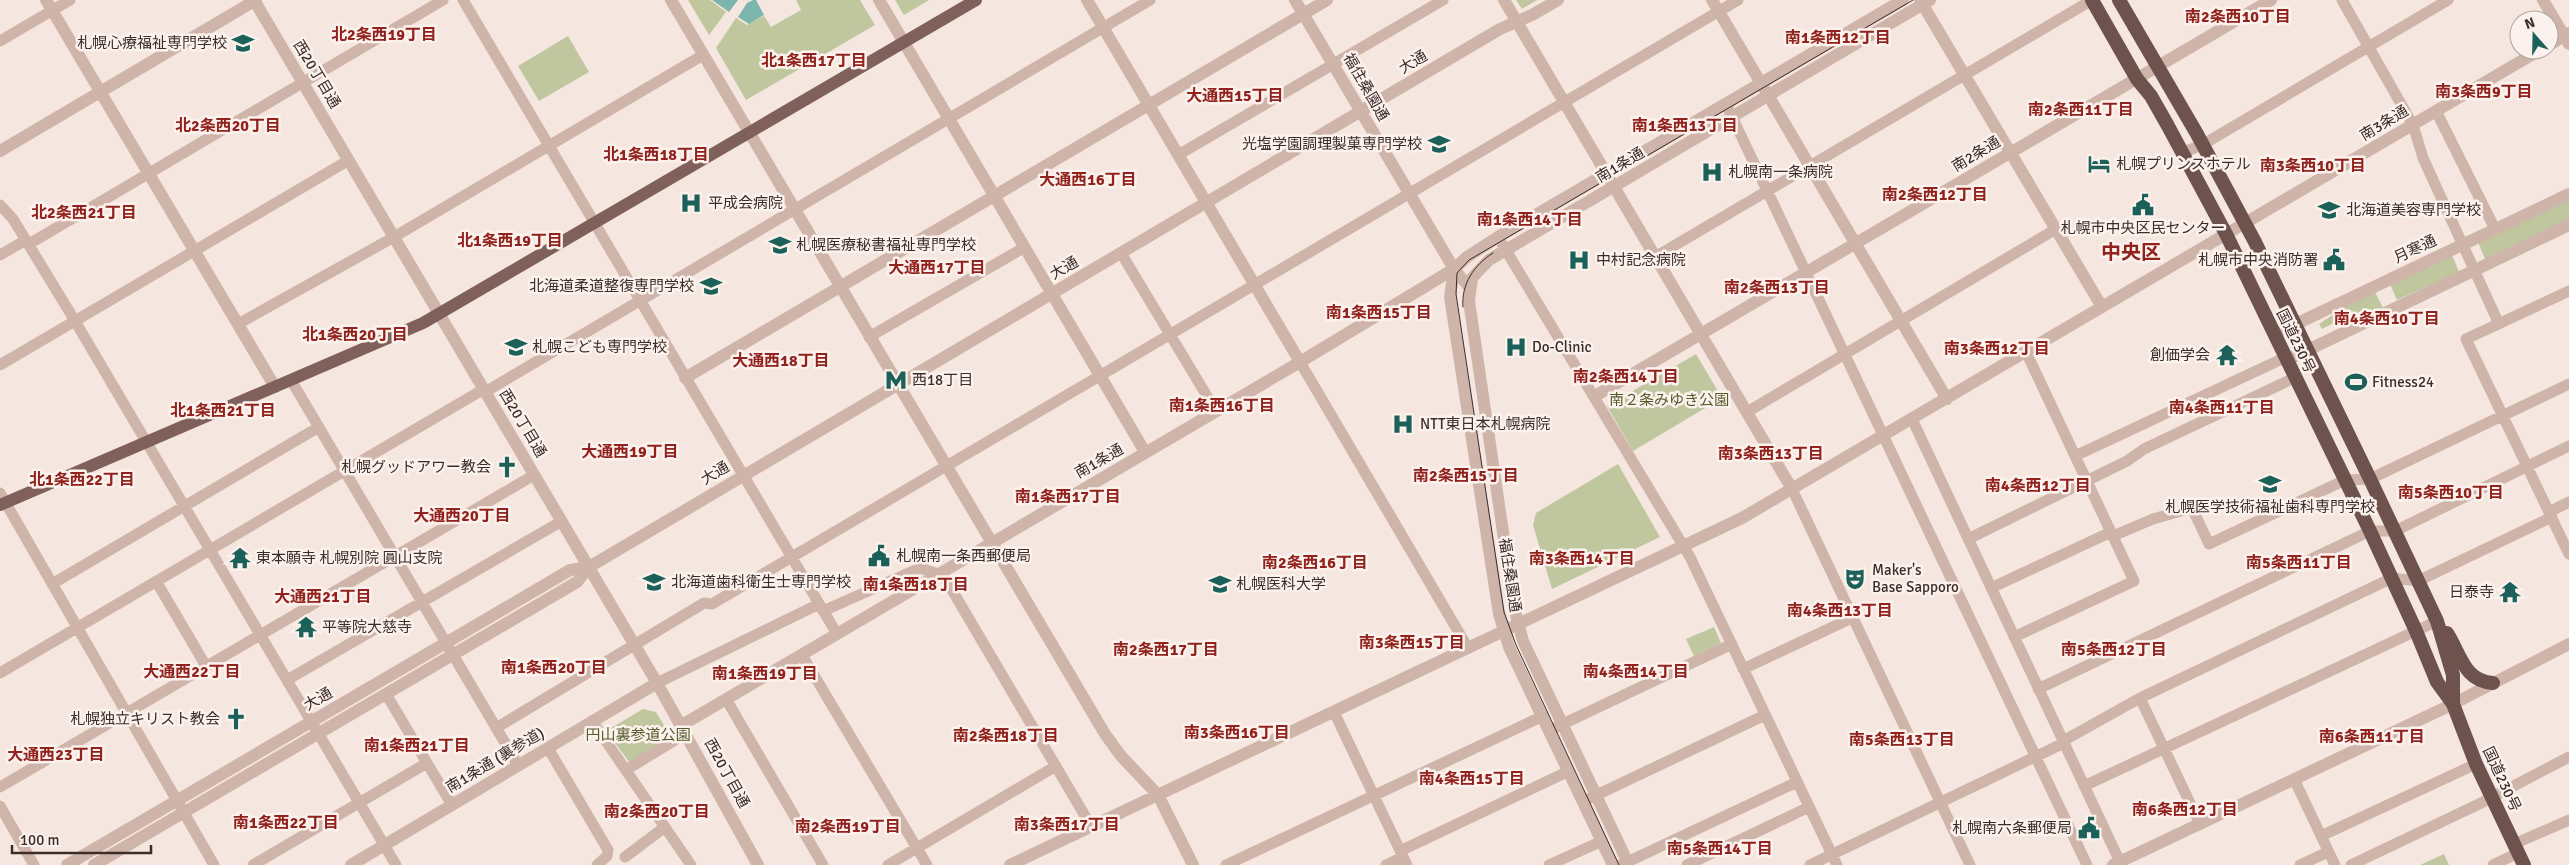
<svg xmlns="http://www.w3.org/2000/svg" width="2569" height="865" font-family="Signika,'Noto Sans JP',sans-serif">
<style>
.green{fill:#c0c69e}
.water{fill:#7cb5ac}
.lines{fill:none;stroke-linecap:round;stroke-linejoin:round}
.minor{stroke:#cfb4aa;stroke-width:11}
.tertiary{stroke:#cfb4aa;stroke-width:12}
.primary{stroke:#7f605a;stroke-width:12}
.trunk{stroke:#6e524e;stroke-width:14}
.tram{stroke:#3c2c2a;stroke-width:1}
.labels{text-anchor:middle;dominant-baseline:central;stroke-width:5;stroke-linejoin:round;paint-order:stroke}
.poi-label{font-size:15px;fill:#3c2c2a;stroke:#fcf2ed;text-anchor:start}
.street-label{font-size:15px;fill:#3c2c2a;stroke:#fcf2ed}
.park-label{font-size:15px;fill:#545c2c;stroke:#fcf2ed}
.neighbourhood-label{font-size:16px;font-weight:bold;fill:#91221d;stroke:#fcf2ed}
.district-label{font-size:20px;font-weight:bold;fill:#91221d;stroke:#fcf2ed}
</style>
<rect width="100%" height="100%" fill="#f5e7e0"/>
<path class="green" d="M688,0H710L726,12L709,35Z
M796,0H860L875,25L746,100L716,48L736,18L747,25L764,16L771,27L801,10Z
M895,0H929L904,15Z
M1516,0H1537L1522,9Z
M568,36L589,72L539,101L518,66Z
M2569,199V219L2485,259L2478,242Z
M2452,255L2459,272L2397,300L2390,284Z
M2375,292L2383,308L2360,319L2334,323L2322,329L2319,324L2354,301Z
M1696,354L1722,398L1633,451L1607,406Z
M1618,464L1660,537L1552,589L1533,525L1536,513Z
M1714,627L1721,643L1694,656L1686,639Z
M643,709L656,712L671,737L630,763L606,731Z
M2444,854L2449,865H2420Z"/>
<path class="water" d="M712,0H738L729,12Z
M753,0H756L764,15L749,24L738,17L747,3Z"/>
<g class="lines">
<path class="minor" d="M463,0L837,634
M2342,0L2413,125L2423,158L2499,324
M0,41L70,0
M1726,104L2087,865
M2436,111L2495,229
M2181,153L2202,145L2448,0
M1178,155L1443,0
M0,205L13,219L72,316L396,865
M1498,237L1690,557L1837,865
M29,244L443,0
M1121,253L1216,411
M0,255L26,240
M1655,257L2092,0
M2569,291L2466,339L2569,554
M238,324L394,237L703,55
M869,337L1025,247
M1300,362L1468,648
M0,365L349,160
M291,380L518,765
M485,392L1150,0
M1747,412L2056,229
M1912,419L2120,862
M2075,456L2286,357
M1792,489L1970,865
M0,493L214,865
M2549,512L2569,502
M2113,536L2153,519L2192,508L2209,544L2345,480L2370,479L2569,384
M1968,539L2127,461L2144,449L2296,377
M942,573L1091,826
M156,581L206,666
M52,584L319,427
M1991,588L2111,532
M823,611L920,568L938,574
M2014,637L2134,581L2026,352
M802,655L927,865
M1743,669L1854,617
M0,673L484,389
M287,680L562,521
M657,683L819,604
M2038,689L2370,531H2395L2569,446
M386,694L452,805
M2140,698L2200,824
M726,699L823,865
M1334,712L1407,865
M592,721L691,865
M496,728L704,603L712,604L1738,0
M1550,730L1732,644
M2063,741L2140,698L2392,578L2418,581L2552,517
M548,748L608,850L607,856L597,865
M626,770L675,740L682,725
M2294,779L2335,865
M2084,786L2437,621
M0,787L534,475
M1584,801L1765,715
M0,806L34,865
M2321,836L2476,764
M2514,844L2569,820
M1400,851L1569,771
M625,857L665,827
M253,865L427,763
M888,865L1056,766
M1226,865L1543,716
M1386,865L1403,857
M1549,865L1602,841
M1621,865L1797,782
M1687,865L1809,807
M1810,865L2064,743
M2300,865L2328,852
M2351,865L2479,804L2569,757
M2493,865L2518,853"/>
<path class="tertiary" d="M46,0L275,387
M254,0L657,683L758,865
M671,0L1105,734L1121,756L1158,795L1193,865
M879,0L1145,452
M1087,0L1300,362
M1295,0L1454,269L1469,287
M1504,0L1792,489
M1712,0L1947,399
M1920,0L2102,307
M2543,0L2569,44
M2549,45L2569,33
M0,151L256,0
M1454,269L1450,297L1499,614L1509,647L1613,865
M2275,334L2569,194
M2287,360L2569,225
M685,378L1327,0
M1595,396L2271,0
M682,725L1300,362L1454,269L1467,257L1498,237L1903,0
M67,865L570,570L589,567
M94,865L577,582L589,567L1500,29L1532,15L1558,0
M351,865L657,683
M1010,865L1742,518L2540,50
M1629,865L1523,641L1514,607L1469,301L1472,278L1489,260L1930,0
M2113,865L2453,704L2569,644"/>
<path class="primary" d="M0,505L423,323L976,0"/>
<path class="trunk" d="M2092,0L2137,79L2151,96L2168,126L2226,234L2370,531L2416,631L2437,682L2453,704L2476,764L2524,865
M2119,0L2197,134L2255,242L2370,479L2437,621L2453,675V704
M2447,633C2461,655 2464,681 2493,683"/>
<path class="tram" d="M1463,307C1461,284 1474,265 1493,253
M1619,865L1516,645L1504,612L1456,294L1457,273L1469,260L1913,0"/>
</g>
<defs>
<g id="university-bare" transform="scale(1.725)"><path d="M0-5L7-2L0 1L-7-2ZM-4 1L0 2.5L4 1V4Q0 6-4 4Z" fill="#1c6159" stroke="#fcf2ed" stroke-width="2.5" paint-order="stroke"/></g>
<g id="hotel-bare" transform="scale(1.725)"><path d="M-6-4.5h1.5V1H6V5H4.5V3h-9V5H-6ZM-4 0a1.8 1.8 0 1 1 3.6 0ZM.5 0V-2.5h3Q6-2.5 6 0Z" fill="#1c6159" stroke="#fcf2ed" stroke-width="2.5" paint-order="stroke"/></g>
<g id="hospital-bare" transform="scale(1.725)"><path d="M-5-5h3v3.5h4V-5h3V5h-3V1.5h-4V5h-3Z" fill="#1c6159" stroke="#fcf2ed" stroke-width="2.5" paint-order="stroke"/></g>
<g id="civic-bare" transform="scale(1.725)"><path d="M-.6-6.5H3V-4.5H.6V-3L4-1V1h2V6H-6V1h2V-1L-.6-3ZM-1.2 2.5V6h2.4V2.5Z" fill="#1c6159" stroke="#fcf2ed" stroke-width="2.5" paint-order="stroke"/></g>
<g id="temple-bare" transform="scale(1.725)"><path d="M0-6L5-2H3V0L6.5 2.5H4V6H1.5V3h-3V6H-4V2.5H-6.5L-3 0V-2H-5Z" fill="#1c6159" stroke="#fcf2ed" stroke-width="2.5" paint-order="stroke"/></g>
<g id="metro-bare" transform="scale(1.725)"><path d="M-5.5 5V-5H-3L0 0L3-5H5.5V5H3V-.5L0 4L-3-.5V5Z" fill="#1c6159" stroke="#fcf2ed" stroke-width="2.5" paint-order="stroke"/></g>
<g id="stadium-bare" transform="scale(1.725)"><path d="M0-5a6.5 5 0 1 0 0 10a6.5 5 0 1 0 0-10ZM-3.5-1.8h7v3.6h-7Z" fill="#1c6159" stroke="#fcf2ed" stroke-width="2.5" paint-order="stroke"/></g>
<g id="church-bare" transform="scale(1.725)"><path d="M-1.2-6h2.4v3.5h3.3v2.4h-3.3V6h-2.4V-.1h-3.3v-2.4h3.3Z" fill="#1c6159" stroke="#fcf2ed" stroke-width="2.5" paint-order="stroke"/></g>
<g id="theatre-bare" transform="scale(1.725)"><path d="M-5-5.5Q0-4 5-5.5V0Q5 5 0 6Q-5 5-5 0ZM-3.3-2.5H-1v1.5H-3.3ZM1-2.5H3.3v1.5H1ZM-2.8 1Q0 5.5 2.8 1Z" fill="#1c6159" stroke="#fcf2ed" stroke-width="2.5" paint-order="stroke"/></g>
</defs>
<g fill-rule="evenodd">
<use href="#university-bare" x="243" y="43"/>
<use href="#university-bare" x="1439" y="144"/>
<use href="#hotel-bare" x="2099" y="164"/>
<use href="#hospital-bare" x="1712" y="172"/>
<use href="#hospital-bare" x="691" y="203"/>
<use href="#civic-bare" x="2143" y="205"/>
<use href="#university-bare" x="2329" y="210"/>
<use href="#university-bare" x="780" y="245"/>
<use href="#hospital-bare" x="1579" y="260"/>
<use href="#civic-bare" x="2334" y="260"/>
<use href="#university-bare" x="711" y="286"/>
<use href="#university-bare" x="516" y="347"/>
<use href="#hospital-bare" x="1516" y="347"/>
<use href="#temple-bare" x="2227" y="355"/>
<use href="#metro-bare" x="896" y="380"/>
<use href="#stadium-bare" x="2356" y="382"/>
<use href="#hospital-bare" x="1403" y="424"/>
<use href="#church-bare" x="507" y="467"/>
<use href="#university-bare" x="2270" y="484"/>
<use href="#civic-bare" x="879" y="556"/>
<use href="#temple-bare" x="240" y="558"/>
<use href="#theatre-bare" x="1855" y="579"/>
<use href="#university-bare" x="654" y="582"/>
<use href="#university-bare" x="1220" y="584"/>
<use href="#temple-bare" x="2510" y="592"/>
<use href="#temple-bare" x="306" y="627"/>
<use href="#church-bare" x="236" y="719"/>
<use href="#civic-bare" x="2089" y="828"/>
</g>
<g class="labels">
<g class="poi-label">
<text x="227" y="43" text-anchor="end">札幌心療福祉専門学校</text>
<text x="1422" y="144" text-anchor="end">光塩学園調理製菓専門学校</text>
<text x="2116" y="164">札幌プリンスホテル</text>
<text x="1728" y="172">札幌南一条病院</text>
<text x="708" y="203">平成会病院</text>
<text x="2346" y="210">北海道美容専門学校</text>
<text x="2143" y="228" text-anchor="middle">札幌市中央区民センター</text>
<text x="796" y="245">札幌医療秘書福祉専門学校</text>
<text x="1596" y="260">中村記念病院</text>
<text x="2318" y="260" text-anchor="end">札幌市中央消防署</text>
<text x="694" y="286" text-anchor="end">北海道柔道整復専門学校</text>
<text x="532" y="347">札幌こども専門学校</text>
<text x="1532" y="347">Do-Clinic</text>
<text x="2210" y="355" text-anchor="end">創価学会</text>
<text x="912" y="380">西18丁目</text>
<text x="2372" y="382">Fitness24</text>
<text x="1420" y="424">NTT東日本札幌病院</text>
<text x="491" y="467" text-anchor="end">札幌グッドアワー教会</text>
<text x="2270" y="507" text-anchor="middle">札幌医学技術福祉歯科専門学校</text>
<text x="896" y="556">札幌南一条西郵便局</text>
<text x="256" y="558">東本願寺 札幌別院 圓山支院</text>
<text x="1872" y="570">Maker's<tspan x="1872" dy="17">Base Sapporo</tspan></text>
<text x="671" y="582">北海道歯科衛生士専門学校</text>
<text x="1236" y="584">札幌医科大学</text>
<text x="2494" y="592" text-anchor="end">日泰寺</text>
<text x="322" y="627">平等院大慈寺</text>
<text x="220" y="719" text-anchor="end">札幌独立キリスト教会</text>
<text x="2072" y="828" text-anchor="end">札幌南六条郵便局</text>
</g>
<g class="street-label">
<text transform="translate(1413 62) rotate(-31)">大通</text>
<text transform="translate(317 74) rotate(59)">西20丁目通</text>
<text transform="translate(1366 87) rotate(60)">福住桑園通</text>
<text transform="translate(2384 123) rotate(-31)">南3条通</text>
<text transform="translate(1976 154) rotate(-31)">南2条通</text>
<text transform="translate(1620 165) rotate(-31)">南1条通</text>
<text transform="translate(2415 249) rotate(-25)">月寒通</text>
<text transform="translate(1064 268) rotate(-30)">大通</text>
<text transform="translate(2296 341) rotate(64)">国道230号</text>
<text transform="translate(523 423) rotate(59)">西20丁目通</text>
<text transform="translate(1099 461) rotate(-30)">南1条通</text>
<text transform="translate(715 473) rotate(-31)">大通</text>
<text transform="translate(1510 575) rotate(81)">福住桑園通</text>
<text transform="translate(318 699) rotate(-30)">大通</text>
<text transform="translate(495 760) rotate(-31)">南1条通 (裏参道)</text>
<text transform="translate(727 773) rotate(61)">西20丁目通</text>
<text transform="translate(2502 779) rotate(65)">国道230号</text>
</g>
<g class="park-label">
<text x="1669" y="400">南２条みゆき公園</text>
<text x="638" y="735">円山裏参道公園</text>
</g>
<g class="neighbourhood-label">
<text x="2238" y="17">南2条西10丁目</text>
<text x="384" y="35">北2条西19丁目</text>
<text x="1838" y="38">南1条西12丁目</text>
<text x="814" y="61">北1条西17丁目</text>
<text x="2484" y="92">南3条西9丁目</text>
<text x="1235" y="96">大通西15丁目</text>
<text x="2081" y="110">南2条西11丁目</text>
<text x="228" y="126">北2条西20丁目</text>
<text x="1685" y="126">南1条西13丁目</text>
<text x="656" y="155">北1条西18丁目</text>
<text x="2313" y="166">南3条西10丁目</text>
<text x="1088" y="180">大通西16丁目</text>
<text x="1935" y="195">南2条西12丁目</text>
<text x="84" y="213">北2条西21丁目</text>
<text x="1530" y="220">南1条西14丁目</text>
<text x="510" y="241">北1条西19丁目</text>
<text x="937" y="268">大通西17丁目</text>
<text x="1777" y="288">南2条西13丁目</text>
<text x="1379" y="313">南1条西15丁目</text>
<text x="2387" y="319">南4条西10丁目</text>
<text x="355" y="335">北1条西20丁目</text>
<text x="1997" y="349">南3条西12丁目</text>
<text x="781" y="361">大通西18丁目</text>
<text x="1626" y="377">南2条西14丁目</text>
<text x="1222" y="406">南1条西16丁目</text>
<text x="2222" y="408">南4条西11丁目</text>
<text x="223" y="411">北1条西21丁目</text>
<text x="630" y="452">大通西19丁目</text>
<text x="1771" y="454">南3条西13丁目</text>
<text x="1466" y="476">南2条西15丁目</text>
<text x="82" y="480">北1条西22丁目</text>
<text x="2038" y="486">南4条西12丁目</text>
<text x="2451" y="493">南5条西10丁目</text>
<text x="1068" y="497">南1条西17丁目</text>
<text x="462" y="516">大通西20丁目</text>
<text x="1582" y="559">南3条西14丁目</text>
<text x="1315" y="563">南2条西16丁目</text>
<text x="2299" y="563">南5条西11丁目</text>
<text x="916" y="585">南1条西18丁目</text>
<text x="323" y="597">大通西21丁目</text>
<text x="1840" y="611">南4条西13丁目</text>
<text x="1412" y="643">南3条西15丁目</text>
<text x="1166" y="650">南2条西17丁目</text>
<text x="2114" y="650">南5条西12丁目</text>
<text x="554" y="668">南1条西20丁目</text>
<text x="192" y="672">大通西22丁目</text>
<text x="1636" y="672">南4条西14丁目</text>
<text x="765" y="674">南1条西19丁目</text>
<text x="1237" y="733">南3条西16丁目</text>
<text x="1006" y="736">南2条西18丁目</text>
<text x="2372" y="737">南6条西11丁目</text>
<text x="1902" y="740">南5条西13丁目</text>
<text x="417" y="746">南1条西21丁目</text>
<text x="56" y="755">大通西23丁目</text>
<text x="1472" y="779">南4条西15丁目</text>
<text x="2185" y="810">南6条西12丁目</text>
<text x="657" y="812">南2条西20丁目</text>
<text x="286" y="823">南1条西22丁目</text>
<text x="1067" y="825">南3条西17丁目</text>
<text x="848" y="827">南2条西19丁目</text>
<text x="1720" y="849">南5条西14丁目</text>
</g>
<g class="district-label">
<text x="2131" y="252">中央区</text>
</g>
</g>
<g transform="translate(2534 35) rotate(340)"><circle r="24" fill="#fcf2ed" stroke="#afa39f"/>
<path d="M0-4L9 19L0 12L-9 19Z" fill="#1c6159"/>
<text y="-8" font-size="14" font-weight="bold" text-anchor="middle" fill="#3c2c2a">N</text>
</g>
<path d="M12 845v8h139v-8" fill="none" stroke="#3c2c2a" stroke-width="2.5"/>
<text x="20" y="845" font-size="15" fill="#3c2c2a" stroke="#fcf2ed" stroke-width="4" paint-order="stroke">100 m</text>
</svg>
